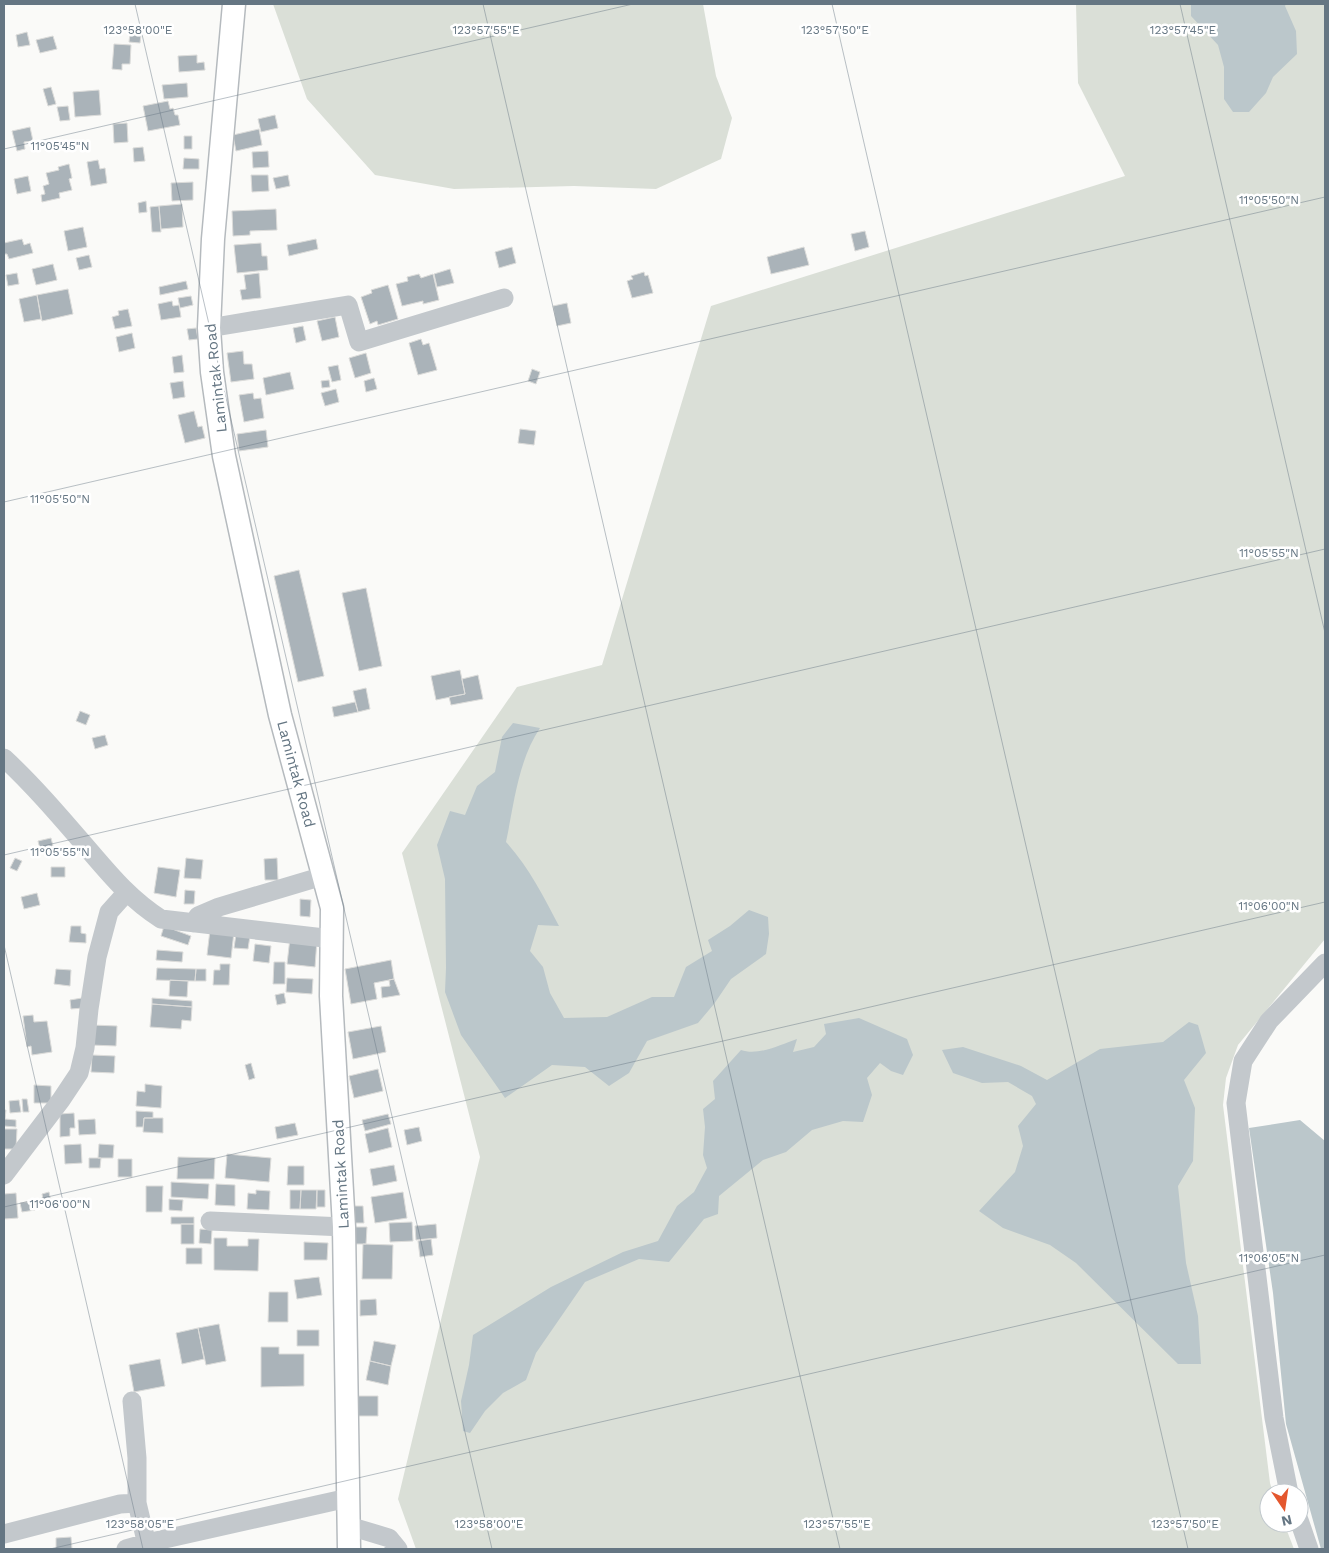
<svg xmlns="http://www.w3.org/2000/svg" width="1329" height="1553" font-family="'Work Sans',sans-serif">
<style>
.green{fill:#dadfd7}
.water{fill:#bbc7cb}
.building{fill:#aab3b9;stroke:#dcdcda}
.lines{fill:none;stroke-linecap:round;stroke-linejoin:round}
.major-casing{stroke:#b5babe;stroke-width:25}
.minor{stroke:#c3c8cc;stroke-width:19}
.major{stroke:#fff;stroke-width:22}
.ticks{fill:none;stroke:#657683;stroke-width:1;stroke-opacity:0.45}
.labels{text-anchor:middle;dominant-baseline:central;stroke-width:5;stroke-linejoin:round;paint-order:stroke}
.street-label{font-size:15px;fill:#657683;stroke:#fff}
.ticks-label{font-size:12px;text-anchor:middle;fill:#657683;stroke:#fff;stroke-width:5;stroke-linejoin:round;paint-order:stroke}
</style>
<rect width="100%" height="100%" fill="#fafaf8"/>
<path class="green" d="M273,4H703L716,76L732,118L721,159L656,189L574,186L454,189L375,175L307,99Z
M1076,4H1325V939L1238,1045L1226,1078L1223,1105L1270,1483L1273,1493H1269V1523H1284L1294,1549H416L398,1499L480,1157L402,853L517,687L602,665L711,306L1125,176L1078,83Z"/>
<path class="water" d="M1191,4H1286L1285,6L1296,31L1297,54L1273,77L1266,93L1249,112H1233L1224,99V67L1218,45L1191,16Z
M513,723L540,728C518,761 514,804 506,842C528,866 544,897 559,926L538,925L530,951L543,967L550,993L564,1018L607,1017L652,997H674L686,967L712,951L708,940L730,926L749,910L768,917L769,934L766,954L731,979L714,1004L698,1023L647,1041L629,1073L609,1086L585,1067L552,1065L505,1098L461,1035L445,992L446,968L445,879L437,845L450,811L465,815L477,786L495,772L502,737Z
M859,1018L907,1039L913,1055L903,1075L891,1071L880,1063L867,1078L872,1095L863,1122L843,1121L812,1130L786,1152L763,1160L719,1196L718,1214L704,1219L669,1262L639,1259L585,1282L536,1353L526,1380L503,1393L485,1411L470,1433L463,1431L461,1401L469,1365L473,1335L551,1287L623,1252L658,1241L677,1206L694,1192L707,1168L703,1155L705,1127L703,1109L715,1099L713,1081L741,1050C758,1056 780,1045 797,1039L793,1052L814,1047L826,1034L824,1024Z
M1189,1022L1198,1025L1206,1053L1184,1080L1195,1108L1193,1161L1178,1186L1186,1263L1198,1316L1201,1364H1178L1076,1263L1050,1245L1003,1228L979,1211L1015,1172L1023,1146L1018,1126L1036,1104L1032,1096L1008,1082L982,1083L953,1073L942,1050L963,1047L1021,1066L1047,1080L1100,1049L1163,1042Z
M1300,1120L1325,1141V1549H1321L1286,1424L1273,1293L1249,1128Z"/>
<path class="building" d="M131,25L142,26L140,43L129,42Z
M27,32L30,45L18,47L16,35Z
M53,36L57,49L40,53L36,40Z
M114,44L131,45L130,64H122V70L112,69Z
M197,55V63L204,62L205,70L179,72L178,56Z
M187,83L188,97L164,99L162,85Z
M51,87L56,104L48,106L43,89Z
M99,90L101,115L75,117L73,92Z
M168,101L170,109L173,108L175,115H178L180,125L148,131L143,106Z
M68,106L70,120L60,121L57,107Z
M275,115L278,128L261,132L258,119Z
M127,123L128,142L114,143L113,124Z
M30,127L33,141L24,142L25,149L17,151L12,131Z
M259,129L262,145L236,151L233,135Z
M184,136H192V149H184Z
M143,147L145,161L134,162L133,148Z
M268,151L269,167L253,168L252,152Z
M184,158L199,159V169H183Z
M98,160L100,169L105,168L107,183L91,186L87,162Z
M69,164L72,178L69,179L72,190L59,193L60,198L42,202L41,195L45,194L43,186L49,184L46,173L59,170L58,167Z
M251,175H268L269,191L252,192Z
M288,175L290,186L276,189L273,178Z
M28,176L31,191L17,194L14,179Z
M193,182V200L172,201L171,183Z
M146,201L147,212L139,213L138,203Z
M182,204L183,227L161,229L159,206Z
M159,206L161,232H152L150,207Z
M276,209L277,230L250,231V235L233,236L232,211Z
M83,227L87,247L68,251L64,231Z
M865,231L869,247L855,251L851,234Z
M22,239L24,245L30,243L33,253L9,259L7,254H4V243Z
M316,239L318,249L289,256L287,245Z
M261,243L262,256H267L268,270L237,273L234,245Z
M512,247L516,263L499,268L495,252Z
M804,247L809,265L771,274L767,257Z
M89,255L92,267L79,270L76,258Z
M53,264L57,280L36,285L32,269Z
M450,269L454,283L437,287L434,274Z
M644,272L645,276L648,275L653,293L632,298L627,281L633,279L631,276Z
M17,273L19,284L8,286L6,275Z
M259,273L261,298L242,300L240,290L246,289L244,275Z
M419,274L421,278L433,274L439,300L423,304V301L402,306L396,284L408,281L407,277Z
M186,281L188,289L160,295L159,287Z
M388,285L398,319L378,325L377,321L370,324L361,297L372,293L371,290Z
M68,289L73,314L42,321L37,295Z
M37,295L41,319L24,322L19,299Z
M191,296L193,305L180,308L178,298Z
M172,301L173,306L179,305L181,317L161,320L158,304Z
M567,303L571,323L557,326L553,306Z
M128,309L132,326L115,329L112,317L119,315L118,311Z
M335,317L339,337L322,341L317,321Z
M303,326L306,340L296,343L293,328Z
M196,328L198,339L189,340L187,329Z
M132,333L135,348L119,352L116,337Z
M421,339L423,345L429,343L437,370L418,375L409,343Z
M243,351L244,364H252L254,379L231,382L227,353Z
M366,353L371,373L355,378L349,358Z
M182,355L184,372L174,373L172,357Z
M338,365L341,380L332,382L328,367Z
M532,369L540,372L536,384L528,381Z
M290,372L294,389L266,395L263,378Z
M374,378L377,389L366,392L364,381Z
M329,380L330,387L322,388L321,381Z
M183,381L185,397L173,399L170,383Z
M336,389L339,402L325,406L321,393Z
M253,393L254,399L261,398L264,418L244,422L239,395Z
M194,411L198,427L202,426L205,438L185,443L178,415Z
M520,429L536,431L534,445L518,443Z
M266,430L268,447L239,451L237,434Z
M299,570L324,676L298,682L274,576Z
M366,588L382,666L359,671L342,593Z
M460,670L465,694L436,700L431,676Z
M478,675L483,699L451,705L449,697L465,694L462,679Z
M366,688L370,709L358,712L353,691Z
M355,702L358,712L334,717L332,707Z
M80,711L90,715L86,725L76,721Z
M105,735L108,745L95,749L92,738Z
M51,838L53,846L40,849L38,841Z
M15,858L22,861L17,871L10,868Z
M186,858L203,860L201,879L184,878Z
M277,858L278,880H265L264,859Z
M51,867H65V877H51Z
M158,867L180,870L176,897L154,893Z
M185,890L195,891L194,904H184Z
M37,893L40,905L24,909L21,897Z
M300,899L311,900L310,917L300,916Z
M71,926H81V933L86,934V943L69,942Z
M164,926L191,936L188,945L161,936Z
M210,930L234,932L231,958L207,955Z
M236,934L250,936L248,949L234,948Z
M290,938L317,940L315,967L287,964Z
M255,944L271,946L269,963L253,961Z
M157,950L183,952L182,962L156,960Z
M391,960L394,979L374,983L377,999L351,1004L345,969Z
M274,962H285V984H273Z
M220,964H230L229,985H213L214,970H220Z
M157,968L196,969L195,981L156,980Z
M56,969L71,970L70,986L54,984Z
M196,969H206V981H195Z
M287,978L313,979L312,994L286,992Z
M394,979L400,995L382,998L381,987L390,986L389,980Z
M170,980L188,981L187,997L169,996Z
M284,993L286,1003L277,1005L275,995Z
M82,998L83,1008L71,1009L70,1000Z
M152,998L192,1001V1007L152,1004Z
M152,1004L192,1007L191,1021L182,1020L181,1029L150,1027Z
M33,1015L34,1022L47,1021L52,1052L32,1055L31,1046L27,1047L23,1016Z
M92,1025L117,1026L116,1046L91,1045Z
M381,1026L386,1052L353,1059L348,1032Z
M92,1055L115,1056L114,1073L91,1072Z
M251,1063L255,1078L249,1080L245,1065Z
M378,1069L383,1091L354,1098L349,1076Z
M145,1084L162,1086L161,1108L136,1106L137,1091L145,1092Z
M34,1085L51,1086V1103H34Z
M22,1099H27L29,1112H23Z
M19,1100L21,1112L10,1113L9,1101Z
M4,1110H6L5,1119L16,1120V1127L4,1126Z
M136,1111L153,1112V1118H144L143,1127H136Z
M74,1113L75,1128H70V1136L60,1137V1114Z
M388,1114L391,1124L365,1131L362,1120Z
M144,1118H163V1133L143,1132Z
M95,1119L96,1134L79,1135L78,1120Z
M295,1123L298,1135L277,1139L275,1127Z
M419,1127L422,1141L407,1145L404,1130Z
M388,1128L392,1147L369,1153L365,1134Z
M4,1129H17L16,1149H4Z
M81,1144L82,1163L65,1164L64,1145Z
M99,1144L114,1145L113,1158H98Z
M227,1154L271,1158L269,1182L225,1178Z
M178,1157L215,1158L214,1179H177Z
M89,1158H101L100,1168H89Z
M118,1159H132V1177H118Z
M394,1165L397,1181L373,1186L370,1169Z
M288,1166H304V1185H287Z
M171,1182L209,1184L208,1199L171,1197Z
M216,1184L235,1185V1206L215,1205Z
M146,1186H163L162,1212H146Z
M256,1190L270,1191L269,1210L247,1209L248,1193L256,1194Z
M290,1190H301L300,1209H290Z
M301,1190H317L316,1209H300Z
M317,1190H325V1207H317Z
M49,1192L52,1208L45,1209L42,1194Z
M403,1192L407,1218L375,1223L371,1197Z
M16,1193L18,1218L4,1219V1194Z
M169,1199L183,1200L182,1211L169,1210Z
M33,1201L35,1210L22,1212L20,1203Z
M353,1206H363L364,1223H354Z
M171,1217H194V1224H171Z
M412,1222L413,1241L390,1242L389,1223Z
M181,1224H194V1244H181Z
M436,1224L437,1238L416,1240L415,1226Z
M351,1227H367L366,1244H351Z
M200,1229L212,1230L211,1244L199,1243Z
M214,1238H227V1246H248V1239H259L258,1271L214,1270Z
M431,1239L433,1255L420,1257L418,1241Z
M304,1242L328,1243L327,1260H304Z
M363,1244L393,1245L392,1279H362Z
M186,1248H202V1264H186Z
M319,1277L322,1295L297,1299L294,1280Z
M269,1292H288V1322H268Z
M376,1299L377,1315L360,1316V1300Z
M219,1324L226,1361L206,1365L198,1328Z
M198,1328L204,1359L182,1364L176,1333Z
M297,1330H319V1346H297Z
M374,1341L396,1345L391,1366L370,1361Z
M261,1347H279V1354H304V1386L261,1387Z
M160,1359L165,1386L134,1392L129,1365Z
M370,1361L391,1366L388,1385L366,1380Z
M355,1396H378V1416H355Z
M71,1537L72,1549H56V1538Z"/>
<g class="lines">
<g class="major-casing">
<path id="major" d="M234,4L213,239L209,328L212,372L224,456L280,715L332,908L331,996L344,1227L349,1549"/>
</g>
<path class="minor" d="M209,328L348,305L359,342L504,298
M4,758C32,784 57,813 82,842C108,872 128,898 161,919L333,939
M194,923L198,916L219,907L323,876
M4,1175L61,1100L79,1073L85,1048L89,1009L97,957L109,912L126,893
M210,1221L344,1227
M132,1401L137,1458V1503
M1289,1493L1274,1418L1236,1103L1243,1061L1269,1021L1325,963
M1299,1520L1309,1549
M349,1526L389,1538L398,1549
M4,1534L120,1504L137,1503L148,1549
M126,1549L147,1543L348,1498"/>
<use href="#major" class="major"/>
</g>
<path class="ticks" d="M135,4L492,1549M483,4L840,1549M832,4L1188,1549M1180,4L1325,633M4,149L633,4M4,502L1325,197M4,855L1325,549M4,945L143,1549M4,1207L1325,902M50,1549L1325,1255"/>
<g class="labels">
<g class="street-label">
<text transform="translate(216 378) rotate(-96)">Lamintak Road</text>
<text transform="translate(296 774) rotate(75)">Lamintak Road</text>
<text transform="translate(341 1174) rotate(-93)">Lamintak Road</text>
</g>
</g>
<g class="ticks-label">
<text x="138" y="34">123°58'00"E</text>
<text x="486" y="34">123°57'55"E</text>
<text x="835" y="34">123°57'50"E</text>
<text x="1183" y="34">123°57'45"E</text>
<text x="60" y="150">11°05'45"N</text>
<text x="1269" y="204">11°05'50"N</text>
<text x="60" y="503">11°05'50"N</text>
<text x="1269" y="557">11°05'55"N</text>
<text x="60" y="856">11°05'55"N</text>
<text x="1269" y="910">11°06'00"N</text>
<text x="60" y="1208">11°06'00"N</text>
<text x="1269" y="1262">11°06'05"N</text>
<text x="140" y="1528">123°58'05"E</text>
<text x="489" y="1528">123°58'00"E</text>
<text x="837" y="1528">123°57'55"E</text>
<text x="1185" y="1528">123°57'50"E</text>
</g>
<rect width="1329" height="1553" fill="none" stroke="#657683" stroke-width="10"/>
<g transform="translate(1284 1508) rotate(167)"><circle r="24" fill="#ffffff" stroke="#c1c8cd"/>
<path d="M0-4L9 19L0 12L-9 19Z" fill="#e4572e"/>
<text y="-8" font-size="14" font-weight="bold" text-anchor="middle" fill="#657683">N</text>
</g>
</svg>
